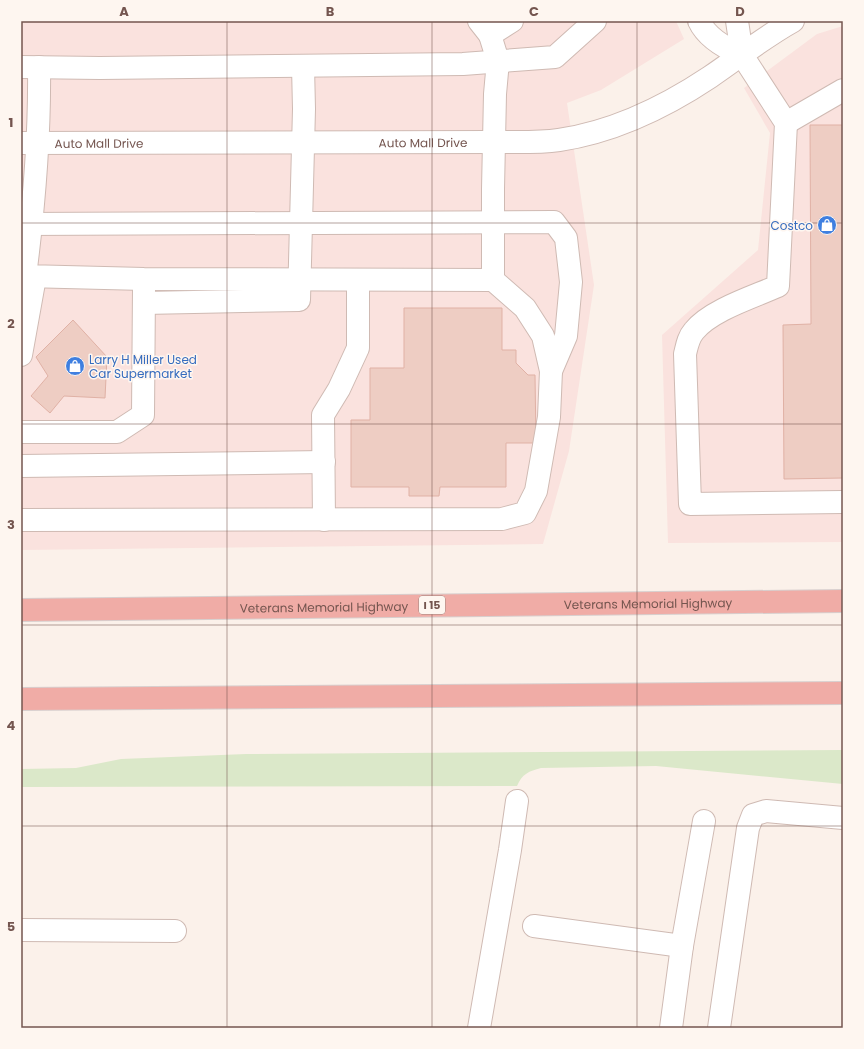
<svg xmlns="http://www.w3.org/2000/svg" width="864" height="1049" font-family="Poppins,sans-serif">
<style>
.commercial{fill:#fae2de}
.green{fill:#dbe8c9}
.building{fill:#eecdc3;stroke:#e0b1a5}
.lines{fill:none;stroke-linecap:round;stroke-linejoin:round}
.minor-casing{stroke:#cfbab3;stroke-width:24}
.highway-casing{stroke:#d8cfce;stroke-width:24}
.minor{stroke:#fff;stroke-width:22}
.highway{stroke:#f0aca6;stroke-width:22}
.grid{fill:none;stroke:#74554f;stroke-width:1;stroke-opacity:0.55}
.labels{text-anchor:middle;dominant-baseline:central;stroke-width:3;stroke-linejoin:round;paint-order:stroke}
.shield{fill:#fef6f0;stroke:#9d857f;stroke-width:1}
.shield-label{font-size:11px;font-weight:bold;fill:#74554f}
.street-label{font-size:12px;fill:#74554f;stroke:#fef6f0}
.shop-label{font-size:12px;fill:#366cbe;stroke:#fef6f0;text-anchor:end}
.neatline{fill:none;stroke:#74554f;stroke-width:1.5}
.grid-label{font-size:13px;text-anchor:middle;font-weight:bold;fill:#74554f}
</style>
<rect width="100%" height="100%" fill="#fbf1ea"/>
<path class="commercial" d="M21,21H676L684,39L601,90L567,103L594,285L569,451L543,544L21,550Z
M843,26V542L668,543L662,335L758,250L770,133L744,88L817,34Z"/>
<path class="green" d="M843,750V784L656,766L541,768C529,771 522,774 517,786L21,787V769L76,768L121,759L246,754Z"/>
<path class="building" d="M810,125H843V478L784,479L783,325L811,324Z
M404,308H502V350H516V363L528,375H535L536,443H506V487H440L439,496H409V487H351V420H370V368H404Z
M73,320L107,357L105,398L64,396L50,413L31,396L48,376L36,357Z"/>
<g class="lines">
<g class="minor-casing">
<g id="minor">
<path d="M479,21L490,35"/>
<path d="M699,21C707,38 725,48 742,55"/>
<path d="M737,21L742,55L786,123L778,286C753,297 711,310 694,331C688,338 687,346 685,354L690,504L843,502"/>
<path d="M21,67L100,68L463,64L555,57L595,21"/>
<path d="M39,67C40,137 34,206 25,276L144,279L493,280V189L495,94L498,61L490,35L512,21"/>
<path d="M786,123L843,90"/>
<path id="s1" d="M21,143L495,142C516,142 538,143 559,140C613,132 665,107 710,77C738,58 764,37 793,21"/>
<path d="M21,224L554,222L566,238L571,282L566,336L551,371"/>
<path d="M144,303L299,300L304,109L303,66"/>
<path d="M21,355L35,277"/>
<path d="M21,432H117L143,415L144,288"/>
<path d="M21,466L324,462"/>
<path d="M21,520L502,519L525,513L536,491L549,417L551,371L543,336L525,308L493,280"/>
<path d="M324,520L323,415L339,389L358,348V280"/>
<path d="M534,926L682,946"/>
<path d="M21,930L175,931"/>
<path d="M479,1028L510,850L517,801"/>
<path d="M671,1028L682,946L704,821"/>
<path d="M719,1028L748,828L753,815L766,811L843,818"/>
</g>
</g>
<g class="highway-casing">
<g id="highway">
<path id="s2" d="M21,610L843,601"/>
<path d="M21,699L843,693"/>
</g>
</g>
<use href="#minor" class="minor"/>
<use href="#highway" class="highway"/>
</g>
<path class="grid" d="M227,21V1028M432,21V1028M637,21V1028M21,223H843M21,424H843M21,625H843M21,826H843"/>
<defs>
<g id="shop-disc" transform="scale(1)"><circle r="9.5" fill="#3f7fe0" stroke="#fef6f0"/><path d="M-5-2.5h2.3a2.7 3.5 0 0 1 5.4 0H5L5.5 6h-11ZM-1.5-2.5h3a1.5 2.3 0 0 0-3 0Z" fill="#fff"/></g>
</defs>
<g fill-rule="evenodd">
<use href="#shop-disc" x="827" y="225"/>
<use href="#shop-disc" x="75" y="366"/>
</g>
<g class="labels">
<rect class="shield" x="419" y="596" width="26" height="18" rx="3"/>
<g class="shield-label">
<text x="432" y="605">I 15</text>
</g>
<g class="street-label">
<text stroke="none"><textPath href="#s1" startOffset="402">Auto Mall Drive</textPath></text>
<text stroke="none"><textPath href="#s1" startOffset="78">Auto Mall Drive</textPath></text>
<text stroke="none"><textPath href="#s2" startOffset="627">Veterans Memorial Highway</textPath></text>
<text stroke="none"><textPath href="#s2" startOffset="303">Veterans Memorial Highway</textPath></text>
</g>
<g class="shop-label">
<text x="813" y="225">Costco</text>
<text x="89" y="359" text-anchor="start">Larry H Miller Used<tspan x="89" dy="14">Car Supermarket</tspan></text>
</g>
</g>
<rect width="864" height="1049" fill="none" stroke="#fef6f0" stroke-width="44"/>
<rect x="22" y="22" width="820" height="1005" class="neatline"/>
<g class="grid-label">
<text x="124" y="16">A</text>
<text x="330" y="16">B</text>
<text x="534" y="16">C</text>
<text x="740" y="16">D</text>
<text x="11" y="127">1</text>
<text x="11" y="328">2</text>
<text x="11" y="529">3</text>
<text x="11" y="730">4</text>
<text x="11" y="931">5</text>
</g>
</svg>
